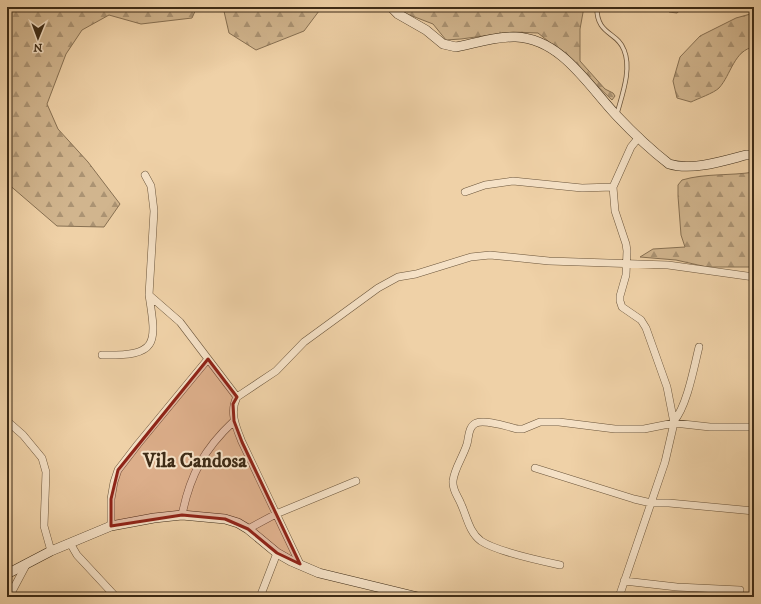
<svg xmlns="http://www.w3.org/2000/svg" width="761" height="604" font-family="'IM FELL DW Pica',serif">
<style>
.forest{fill:url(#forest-firs);stroke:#877052}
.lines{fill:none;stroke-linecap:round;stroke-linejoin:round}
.lane-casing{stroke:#6a543a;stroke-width:5}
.street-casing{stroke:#6a543a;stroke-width:8}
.secondary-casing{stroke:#3d2b16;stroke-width:10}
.lane{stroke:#f5e1c6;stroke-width:3.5}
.street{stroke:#f5e1c6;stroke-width:7}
.secondary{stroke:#f5e1c6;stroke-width:9}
.marked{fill:#8f2418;fill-opacity:0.2;stroke:#8f2418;stroke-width:3;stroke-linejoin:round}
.labels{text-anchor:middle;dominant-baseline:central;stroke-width:4;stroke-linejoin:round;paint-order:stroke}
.district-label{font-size:20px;font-weight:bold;fill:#3d2b16;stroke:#f5e1c6}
</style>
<defs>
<pattern id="forest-firs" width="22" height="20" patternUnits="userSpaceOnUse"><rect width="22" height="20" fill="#d1b58e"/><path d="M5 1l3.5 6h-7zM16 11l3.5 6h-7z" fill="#ab9373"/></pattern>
</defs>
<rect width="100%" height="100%" fill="#efd1a7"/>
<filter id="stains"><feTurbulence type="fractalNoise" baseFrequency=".005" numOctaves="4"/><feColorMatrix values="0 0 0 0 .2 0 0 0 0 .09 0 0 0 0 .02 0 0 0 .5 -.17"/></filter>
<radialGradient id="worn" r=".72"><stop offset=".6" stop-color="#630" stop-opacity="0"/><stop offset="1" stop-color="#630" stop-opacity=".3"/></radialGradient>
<path class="forest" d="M7,7H197L192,18L141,24L109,15L82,30L66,54L47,104L58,129L88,162L120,204L104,227L57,226L7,183Z
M223,7H322L304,31L256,50L229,33Z
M397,7H584L580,29V61L605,89L613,93L615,96L612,100L563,53L538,33L513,32L461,39L446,40L433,24L407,14Z
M669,7H684L677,13L669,12Z
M754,13V47C734,50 731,75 719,88C714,93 697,99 691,102L677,98L673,81L680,57L700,36L736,18Z
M754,172V267H707L676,260L640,257L653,249L685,247L681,235L678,196V185L682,180C706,173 730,176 754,172Z"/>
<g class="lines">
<g class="lane-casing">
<path id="lane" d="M597,7C596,35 618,32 624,50C632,69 622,95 617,114"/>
</g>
<g class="street-casing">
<path id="street" d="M145,175L151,186L154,211L149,295L180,322L237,397
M465,192L485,185L513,181L582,188L613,187
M102,355C158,356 157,345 149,295
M7,421L23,435L42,458L46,472L44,526L51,551
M674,421C687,406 694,367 699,347
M535,468L634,499L651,503H669L754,511
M182,515C190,475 204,449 234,421
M111,526V499L114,482L118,470L138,444L208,359
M248,529L276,514L356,481
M70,543L77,555L116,597
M300,564L242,442C236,427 229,412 237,397L276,371L304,342L378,288L398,277L416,274L471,257L490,255L549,261L668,265L754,277
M560,565C541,561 496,551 481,541C469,532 467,517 461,504C458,496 452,490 453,481C454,469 463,457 467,444C469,437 468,427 476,423C486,419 508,427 518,429H523L540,422H559L615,429H644L674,423L710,427H754
M624,581L677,587L740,590
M9,597L26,565
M260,597L277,553
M619,597L665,462L674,423L667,387L646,328L641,320L622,307L620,301V296L626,275L627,251L626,244L615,211L613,187L631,147L639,137"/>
</g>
<g class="secondary-casing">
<path id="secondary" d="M391,7L398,14L426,30L443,44L456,47C476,43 497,36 516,37C562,39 589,87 617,116C633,133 651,150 669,164C692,171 723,161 746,155H754
M7,574L51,551L111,526L154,518L182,515L225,519L238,523L248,529L277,553L291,561L319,573L418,597"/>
</g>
<use href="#lane" class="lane"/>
<use href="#street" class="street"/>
<use href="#secondary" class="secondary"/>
</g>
<path class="marked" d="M208,359L237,397L233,404L234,421L242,442L300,564L277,553L248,529L225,519L182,515L111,526V499L118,470Z"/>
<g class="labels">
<g class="district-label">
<text x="195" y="461">Vila Candosa</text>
</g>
</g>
<rect width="761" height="604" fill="none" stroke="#efd1a7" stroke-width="24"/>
<rect x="8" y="8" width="745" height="588" fill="none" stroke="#3d2b16" stroke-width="2"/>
<rect x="12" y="12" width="737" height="580" fill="none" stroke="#3d2b16"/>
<g transform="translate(38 38) rotate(181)" stroke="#f5e1c6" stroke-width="3" paint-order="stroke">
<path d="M0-3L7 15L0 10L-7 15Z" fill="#3d2b16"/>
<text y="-6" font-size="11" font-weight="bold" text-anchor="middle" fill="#3d2b16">N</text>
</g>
<rect width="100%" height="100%" filter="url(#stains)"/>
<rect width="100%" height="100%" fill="url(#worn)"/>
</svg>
